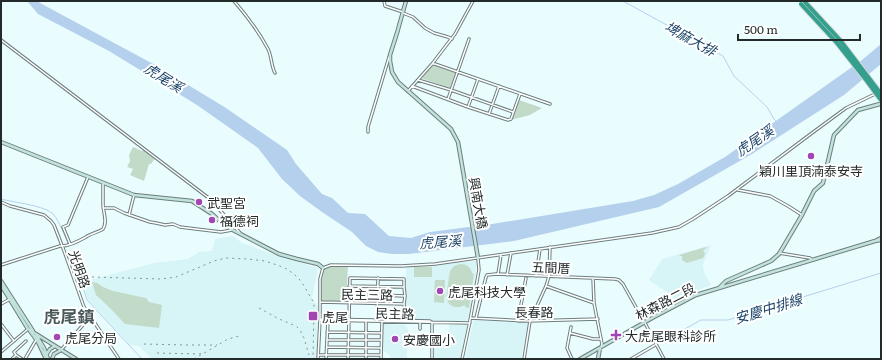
<svg xmlns="http://www.w3.org/2000/svg" width="882" height="360" font-family="Literata,'Noto Sans TC',serif">
<style>
.built{fill:#d7f4f6}
.green{fill:#c2dbc9}
.water{fill:#b4d0ed}
.lines{fill:none;stroke-linecap:round;stroke-linejoin:round}
.stream{stroke:#b4d0ed;stroke-width:1}
.street-casing{stroke:#6e7e7f;stroke-width:3.5}
.secondary-casing{stroke:#6e7e7f;stroke-width:4.5}
.street{stroke:#fff;stroke-width:1.5}
.secondary{stroke:#c2e2dc;stroke-width:2.5}
.rail{stroke:#879495;stroke-width:1;stroke-dasharray:2 4;stroke-linecap:butt}
.highway-bridge-casing{stroke:#d7d9d9;stroke-width:6;stroke-linecap:butt}
.highway-bridge{stroke:#339f8c;stroke-width:4}
.poi-dot{fill:#a047b3;stroke:#fff;stroke-width:1.5}
.labels{text-anchor:middle;dominant-baseline:central;stroke-width:4;stroke-linejoin:round;paint-order:stroke}
.poi-label{font-size:13px;fill:#232a2a;stroke:#fff;text-anchor:start}
.street-label{font-size:13px;fill:#232a2a;stroke:#fff}
.water-label{font-size:14px;font-style:italic;fill:#1b446a;stroke:#fff}
.district-label{font-size:17px;font-weight:bold;fill:#4a5a5b;stroke:#fff}
</style>
<rect width="100%" height="100%" fill="#eafdfe"/>
<path class="built" d="M233,236L242,243L275,255L318,268L312,298L318,306L317,359H152L139,346L130,345L88,300L82,282L154,263L188,259L199,252L212,251L215,239Z
M711,245L703,265L704,272L711,285L696,291L675,302L671,295L649,280L662,259Z
M476,261V275L468,319L466,321L405,320L406,267Z
M474,319L528,323L521,359H465Z
M384,324L405,325L407,327L408,329L407,359H390V355L382,350V329Z
M449,325H467L460,359H433V341H449Z"/>
<path class="green" d="M433,65H435L455,72L456,73L451,87L450,88L423,79L422,77Z
M519,100L542,108L530,115L511,120Z
M133,147L142,151L144,150L155,158L151,164H149L144,181L130,175L133,169L127,167L130,161L129,155Z
M706,247L707,248L703,250L705,254L703,258L687,263L682,260V256H680L679,255Z
M460,264C466,264 471,267 472,273L474,274L469,308L465,307V305L460,307H454L449,304L446,297L450,271L454,266Z
M331,265L348,266L346,302H321V281L324,269Z
M414,266L432,267V277H414Z
M435,280H445L444,303L434,302Z
M92,282L97,283L103,287L113,291L146,298L149,302L162,305L159,328L125,324L110,308L96,295Z"/>
<path class="water" d="M27,1H38L40,3L157,66L226,108L287,150L296,164L322,194L332,198L348,213L365,214L389,236L411,238L430,232L492,224L633,201L654,195L678,184L725,157L862,60L881,44V64L844,95L752,154L659,207L514,241L409,254H392L378,252L366,246L352,232L322,212L300,196L282,179L258,148L197,105L109,51L38,14Z"/>
<g class="lines">
<path class="stream" d="M623,1L723,56L734,76L767,107L774,119L777,122
M1,199C15,203 45,205 54,215C59,221 66,238 69,246
M81,281L87,300L142,359
M658,344L701,320H728L881,273"/>
<g class="street-casing">
<path id="street" d="M234,1C247,16 259,32 268,49C272,57 271,66 275,73
M384,1L385,6L403,12
M403,13L413,17L425,28L434,33L448,37L452,39
M1,40L210,199L240,233
M432,64L455,34L473,1
M418,80L451,90L513,112
M412,86L468,107L508,120L511,119L520,94
M408,91L432,64H435L550,104
M448,99L469,39
M468,107L478,79
M489,114L499,86
M368,132V127L389,57
M738,190L770,196L788,206L802,215
M1,202L10,206L44,215L51,221L54,225L63,248L84,307L119,359
M103,208H114L124,213L150,222L156,223L165,225L173,224L180,227L196,229L221,232L232,230
M129,215L134,195
M70,244L63,227L68,225L88,177
M779,253L810,258L812,260
M1,265L60,246C68,247 79,241 86,237C90,234 101,231 103,229C108,222 103,212 103,205C103,197 103,190 103,183
M498,274L501,255
M507,275L511,253
M536,276L540,249
M593,278L594,303L602,344L601,347
M349,286L404,287L405,296
M546,286L594,303
M350,294L405,296L404,304
M320,302L404,304L405,313
M1,304L10,299
M377,313H405V321
M471,318L528,321L598,319
M476,318L486,277L487,275L496,274L615,279L619,280L623,284L646,325L664,359
M320,319L374,320
M320,320L470,323
M386,320L430,321
M377,321L378,278
M518,321L526,278
M1,324L14,341
M571,327L567,348L572,359
M420,329V322
M327,332L382,333
M570,333L593,339H601
M327,340H381
M327,347L381,348
M61,350L90,317
M1,352L28,329
M16,355L14,352L26,341
M16,355L22,359
M319,355H381
M12,359L16,355
M25,359L36,340
M318,359L320,320V279L323,268L331,265L401,266L435,264L652,233L679,227L693,219L728,196L812,133L846,108L875,94
M326,359L328,321
M348,359L350,278L404,279V287
M366,359V321
M381,359L382,321
M432,359V322
M462,359L469,326L479,270L478,259
M524,359L530,321L546,286L549,276L550,247
M631,359L655,345"/>
</g>
<g class="secondary-casing">
<path id="secondary" d="M406,1L397,33L390,55V61L392,72L398,82L451,129L458,142L478,258
M1,142L134,195L192,201L212,214L225,226L279,254L297,259L318,264L323,268
M875,241L881,238
M1,281L33,331
M1,285L28,329L76,359
M720,287L726,281L771,261L779,254L802,215L814,191L823,183L834,135L858,110L880,104
M30,331L38,342L46,359
M36,335L44,348L48,359
M46,355L50,349L55,346
M52,359L54,354L61,350
M580,359L654,317L696,295L875,241L881,240
M598,359L600,348"/>
</g>
<use href="#street" class="street"/>
<use href="#secondary" class="secondary"/>
<path class="rail" d="M92,277L161,279L176,277L214,261L226,258L248,259L265,261L277,265L285,268L294,274L301,281L314,303L313,359
M259,308L279,319L296,326L300,330L304,338L309,355
M144,344L185,345H217
M157,353L199,354L202,353
M194,359L228,339L239,336"/>
<g class="highway-bridge-casing">
<path id="highway-bridge" d="M805,2L840,40L881,94
M801,4L837,43L867,81L881,100"/>
</g>
<use href="#highway-bridge" class="highway-bridge"/>
</g>
<g class="poi-dot">
<circle cx="811" cy="156" r="4"/>
<circle cx="199" cy="202" r="4"/>
<circle cx="212" cy="220" r="4"/>
<circle cx="440" cy="291" r="4"/>
<rect x="308" y="311" width="10" height="10" rx="2"/>
<path d="M614 329h4v4h4v4h-4v4h-4v-4h-4v-4h4z"/>
<circle cx="57" cy="337" r="4"/>
<circle cx="395" cy="339" r="4"/>
</g>
<g class="labels">
<g class="poi-label">
<text x="811" y="170" text-anchor="middle">穎川里頂湳泰安寺</text>
<text x="207" y="202">武聖宮</text>
<text x="220" y="220">福德祠</text>
<text x="448" y="291">虎尾科技大學</text>
<text x="322" y="316">虎尾</text>
<text x="625" y="335">大虎尾眼科診所</text>
<text x="65" y="337">虎尾分局</text>
<text x="403" y="339">安慶國小</text>
</g>
<g class="street-label">
<text transform="translate(479 203) rotate(80)">興南大橋</text>
<text transform="translate(551 267) rotate(2)">五間厝</text>
<text transform="translate(80 269) rotate(71)">光明路</text>
<text transform="translate(367 294) rotate(1)">民主三路</text>
<text transform="translate(665 301) rotate(-27)">林森路二段</text>
<text x="534" y="311">長春路</text>
<text transform="translate(395 313) rotate(2)">民主路</text>
</g>
<g class="water-label">
<text transform="translate(691 38) rotate(29)">埤麻大排</text>
<text transform="translate(164 77) rotate(32)">虎尾溪</text>
<text transform="translate(754 140) rotate(-34)">虎尾溪</text>
<text transform="translate(440 241) rotate(-4)">虎尾溪</text>
<text transform="translate(768 308) rotate(-17)">安慶中排線</text>
</g>
<g class="district-label">
<text x="69" y="315">虎尾鎮</text>
</g>
</g>
<rect width="882" height="360" fill="none" stroke="#232a2a" stroke-width="4"/>
<path d="M738 34v6h122v-6" fill="none" stroke="#232a2a" stroke-width="2"/>
<text x="744" y="34" font-size="12" fill="#232a2a" stroke="#ffffff" stroke-width="3" paint-order="stroke">500 m</text>
</svg>
